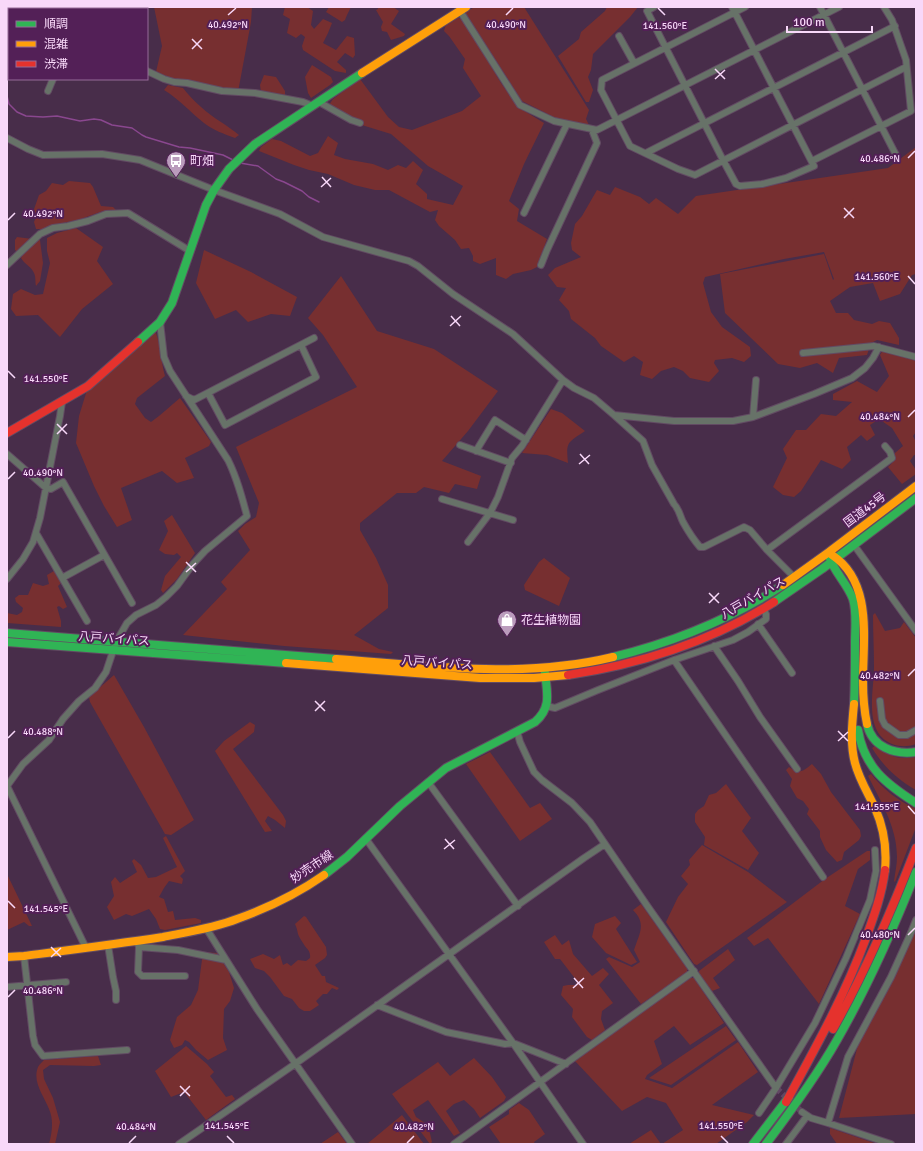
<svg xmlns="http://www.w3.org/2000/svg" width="923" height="1151" font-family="Signika,'Noto Sans JP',sans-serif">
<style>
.green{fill:#772f30}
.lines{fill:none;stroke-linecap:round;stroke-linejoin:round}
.stream{stroke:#8a478f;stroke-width:1.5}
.street-tunnel{stroke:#624764;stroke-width:6;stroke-dasharray:6 3;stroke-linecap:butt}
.street-casing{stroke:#624b63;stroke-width:8}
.fast-casing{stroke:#624b63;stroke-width:10}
.slow-casing{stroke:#624b63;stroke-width:10}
.jam-casing{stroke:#624b63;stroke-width:10}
.street{stroke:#677268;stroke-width:6}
.fast{stroke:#30b455;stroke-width:8}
.slow{stroke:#ff9f0a;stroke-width:8}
.jam{stroke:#e5322d;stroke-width:8}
.ticks{fill:none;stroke:#f8d8f9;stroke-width:1.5}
.labels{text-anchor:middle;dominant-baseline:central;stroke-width:4;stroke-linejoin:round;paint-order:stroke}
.poi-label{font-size:12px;fill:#f8d8f9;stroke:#532057;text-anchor:start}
.street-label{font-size:12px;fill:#f8d8f9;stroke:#532057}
.ticks-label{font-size:10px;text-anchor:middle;fill:#f8d8f9;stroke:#532057;stroke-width:4;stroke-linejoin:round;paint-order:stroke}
</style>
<rect width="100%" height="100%" fill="#482d4a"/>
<path class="green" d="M154,7H252L251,22L238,92L174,79L156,72L162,46Z
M285,7H307L313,11L311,25L314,29L323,19L332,23L328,33L323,43L336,50L347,36L354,38L355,55L353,58L345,53L337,62L346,70V73L335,71L303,50L302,46L305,37L301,34L296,38L287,33L290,19L283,15Z
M329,7H351L347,15L345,20L342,22L326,12Z
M378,7H393L399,11L391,24L405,34L404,36L391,40L387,32L382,31L381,27L383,22L376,10L378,9Z
M475,7H524L589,110L586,119L590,127L555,118L544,112L522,101L465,12Z
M607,7H638L630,17L593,54L591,70L588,77L593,90L589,102H586L558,56L579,39L581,32L605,11Z
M457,17L461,19L466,25L501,83L518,107L544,123L524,164L509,201L519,209L517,221L547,239L537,267L531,270L513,274L506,279L496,275V258L480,264L473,261V256L469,248L461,249L455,240L439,226L435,220L438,210L430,212L389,190H375L354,185L328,174L309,170L294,165L259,151L261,147L272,139L281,141L310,156L318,153L328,136L338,143L334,155L345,159L373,164L388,170L398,165L406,168L413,161L423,170L416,184L427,194V199L453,205L463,186L428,166L391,134L352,122L327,108L333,99L360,79L388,117L399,127L412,130L462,111L481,96L463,68L465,59L449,36L444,31L446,24Z
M312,65L331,77L333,82L330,85L311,98L308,93L305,77Z
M264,75L276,77L285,91V95L261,92L260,85Z
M168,85L183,88C192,100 208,114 221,122C227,126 233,130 239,135L235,138C224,134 213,130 204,123C190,112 179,99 164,90Z
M916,147V274L912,275L900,294L880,301L873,283L850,287L830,301L836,313H848L854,320L872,324L879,321L890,323L899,338V345L877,340L871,343L867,355L839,358L833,373L817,363L800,368L778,364L725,313L720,274L824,254L833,280L834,279L824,252L784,259L705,277L703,283L711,312L722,327L750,347L751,356L744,362L732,358L715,360L714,363L719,371L709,382L690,378L683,371L674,367L661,371L652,379L640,375L643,362L634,356L624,362L601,346L595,338L571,319L569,311L559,300L566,288L557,287L548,275L555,268L581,257L572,250L571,243L575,224L582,216L597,190L610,195L615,187L640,197L649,204L656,198L678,214L696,196L888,168Z
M69,181L90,183L93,187L101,206L113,207L116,210L103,211L81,219L54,225L43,229H36L34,222L36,217L33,212L39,195L46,191L52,183L63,185Z
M76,228L103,247L97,261L113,284L82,309L60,337L38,315L16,316L11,309L13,294L21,289L35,295L43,294L50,263L47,251V238L57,233Z
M17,237L40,240L43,263L40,281L36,286C35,282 36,277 34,273C32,267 24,264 21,258L22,256L15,250V240Z
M204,250L251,272L297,297L290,316L271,314L248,322L236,310L215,319L196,283Z
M341,276L377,331L434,349L498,391L468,431L442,461L481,476L477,489L455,484L449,493L424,487L416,493H397L360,523V530L376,558L388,585V608L354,635L379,649L393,652L391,654L284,646L183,635L227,589L221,582L250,550L238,531L245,524L256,517L259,503L236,447L357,387L323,335L308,318Z
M156,333C161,347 161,362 165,376L137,398L135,404L145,418L151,422C161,415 170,406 180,398L211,442L209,446L185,458L194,478L177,483L162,471L121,488L132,520L117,527L104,506L94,486L76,443L79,416L87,390L122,361L151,334Z
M883,350L916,361V432L913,436L916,442V455H914L910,461L916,470V474L902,484L888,467L895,460V453L903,446L892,428L879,419L870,425L875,435L867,441L861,435L847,447L851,460L842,469L821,460L801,491L794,497L783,495L773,487L787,458L783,449L796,430H806L821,414L836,416L852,402L833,400V394L857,381L877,392L889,376L880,355Z
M551,409L562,413L585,431C567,443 566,442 568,463L547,455L522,453Z
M172,515L195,553L177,579L163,593L161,590L165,576L181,557L177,553L174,555L165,554L159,550L168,531L164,521Z
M544,558L570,578L559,606L525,590L524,585L539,562Z
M54,571L61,583L58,586L67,607L63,609L59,606L57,607L61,621V627L7,623V613L17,615L22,612L23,608L16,602L15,598L19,595H28L33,583L43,586L49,584L47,575Z
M875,613L885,631L900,628L904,622L916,638V744C908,747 900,747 892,744C863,732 874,692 874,667C874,650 873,632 873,615Z
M114,675L144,727L194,820L171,835L165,834L90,702L89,697Z
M250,722L255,725L254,732L233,749L283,815L286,821L285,828L275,820L268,816L265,821L272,831L265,832L215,751L224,741Z
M875,746C891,756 896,760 916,757V790C898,780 883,766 872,748Z
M490,752L530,808L540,803L552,819L520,841L466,764Z
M812,764L821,774L831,792L860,830L861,836L859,840L844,852L842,860L837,862L826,850L820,837V831L807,814L809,809L803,801L797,798L790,786L792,779L786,770L789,767C800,775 803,771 812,764Z
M871,774C883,789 898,801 916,809V827L895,882L894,881C895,873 897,865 897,857C897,827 881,802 868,776Z
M726,784L751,818L742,831L759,853L748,870L704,845L705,837L695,822V814L698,810L704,806L709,795L716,793Z
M166,836L185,871L180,876L183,879L182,884L169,881L164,888L159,897L164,899L168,912L173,911L175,920L195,918L201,920V923L165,930L160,929L156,919L149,909L132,916L126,914L114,920L107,907L114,896L111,882L115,877L120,883L137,872L132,861L134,859L141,865L148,878L156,877L177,867L163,838Z
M702,845L748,872L787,902L697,965L694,964L666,922L678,897L688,884L681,876L690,865L689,860Z
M867,851H870V860L858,869L845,906L860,914L819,1004L768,938L754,946L747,938L825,879Z
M7,874L32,926H29L24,922L7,930Z
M641,904L687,968V973L641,1004L606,959L609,957L632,967L640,962L634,950C639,934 647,924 633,910Z
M304,916L306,917L326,947L327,955L325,958L315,965L322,976H325L326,982L339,988L337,990L332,988L327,994H323L316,1001L319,1005L310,1011H304L299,1008L292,999L284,996L270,977L264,971L255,968L250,959L263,954L274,959L280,955L283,965L287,963L291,966L298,960L306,961L310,958C311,950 306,949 303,943C301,940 299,937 298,934C297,930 297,928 295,924Z
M615,916L621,923L616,929L637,962L631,965L606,953L592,937L595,924Z
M916,931V1114L839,1118L859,1041Z
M555,935L562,945L569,940L573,954L592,976L603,968L609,974L599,985L613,1003L602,1011L601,1019L605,1030L592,1040L587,1037L572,1017L573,1009L561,995L563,986L568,985H576L577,981L560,959H555L544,942Z
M728,949L735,960L713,978L720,988L712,991L699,974V971Z
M203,952L217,953L229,972L234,988L230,1001L224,1009L223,1038L227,1050L208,1060L196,1050L189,1042L185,1040L182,1045L174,1048L170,1040L177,1017L191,1005L198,990Z
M689,978H694L724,1023L690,1045L674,1026L654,1041L662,1064L647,1075L645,1079L672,1088L738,1042L758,1072L712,1105L754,1115L747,1122L716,1144H662L683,1130L666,1103L647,1097L622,1111L575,1061Z
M726,1026L736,1040L671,1085L649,1078Z
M186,1046L207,1064L214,1072L210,1076L226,1097L232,1095L235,1099L206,1120L184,1092L171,1097L155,1071Z
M98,1056L101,1065L94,1066L50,1065L43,1070L44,1079L53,1098L60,1122L55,1144H49C52,1133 54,1120 49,1109C44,1096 32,1082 38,1067C39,1065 42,1062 44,1060Z
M474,1058L492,1077L506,1097L504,1101L480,1118L474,1109L464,1100L454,1104L446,1111L460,1133L454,1136L428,1100L413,1110L416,1117L428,1125L432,1142L430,1144L392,1094L438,1062L450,1076Z
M519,1103L529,1110L545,1134L534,1142L535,1144H501L489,1127L509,1114V1110Z
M402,1115L424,1144H367Z
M830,1128L877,1144H837L830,1134Z
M651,1130L661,1144H629Z
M338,1132L347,1144H320Z"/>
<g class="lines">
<path class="stream" d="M7,96L9,104L17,112L26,116L43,117L57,116L80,121L94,119L101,120L112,125L132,128L142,135L146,137L179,147L190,148L223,155L233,160
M240,163L258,166L276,179L284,182L302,191L309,197L319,202"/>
<path class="street-tunnel" d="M776,1088L802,1112"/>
<g class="street-casing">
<path id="street" d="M654,7L647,11L723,160L736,184L740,186L762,184L786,178L814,166L732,7
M745,7L602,80L601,90L630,146L678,169L695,175L906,67
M820,7L896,155
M460,11L520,105L554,121L597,130L839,7
M7,34L9,37
M619,36L634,63
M7,66L9,58
M147,71L164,79L174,82L187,83L222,91L255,93L303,102L313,106
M48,91L53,79
M319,102L351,120L360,123
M7,138L28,149L43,155L102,154L140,160L214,190L280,214L323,237L409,261L418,266L453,294L513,334L563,380L574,388L594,398L614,415L674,421H733L753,417L814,394L852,378L865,368L873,358L879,347
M646,153L895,26
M812,161L911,111L906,60L892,20L884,7
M524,213L567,124
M7,265L40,234L53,228L68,226L88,221L106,214L128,213L190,251
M541,265L547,250L597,143L592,130
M803,353L874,346L916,357
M208,393L225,425L316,377L301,345
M186,396L194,400L314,338
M614,415L643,441L652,465L674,504C679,509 680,516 683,522C688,531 693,539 700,547H704L744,527L750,530L767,550L794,577
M753,417L756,380
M460,445L511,463
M476,451L495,420L526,440
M7,454L46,488L51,489L63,482L132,603
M442,499L513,520
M36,533L87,621
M468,542L490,513L498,497L512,458L522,446L563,380
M854,545L916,631
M767,550L892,458L890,452L885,446
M62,578L104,555
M7,579L23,559L33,542L40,518L60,416L62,402
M758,624L792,673
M714,646L738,681L760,717L797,769
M674,660L823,877
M880,701L882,719L885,725L899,735H907L916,730
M546,706L555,708L598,690L674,660L733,640L748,632L766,619V614L763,608
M517,731L520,742L534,772L542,780L572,803L590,822L648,907L776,1088
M428,782L518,906
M7,786L23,764L49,740L63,719L79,701L95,688L106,672L116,642L127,623L136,615L156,605L166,597L177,586L193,564L205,551L247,516C242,497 237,478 228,460L170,371L164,357L160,322
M7,786L86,948
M366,839L513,1043L583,1144
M206,928L257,1009L352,1144
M137,941L139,947L178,950L226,960
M108,945L113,977L116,991V1000
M139,947L138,972L142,976H185
M24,956L33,1036L35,1045L43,1056L127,1050
M7,987L66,982
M377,1005L446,1032L505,1044L513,1043L566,1064
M802,1112L811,1118L828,1123L891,1144
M759,1113L776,1088L815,1023L846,958L870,900L876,871L875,850
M828,1123L848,1057L891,977L910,935L916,920
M179,1144L295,1064L584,858L605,844
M454,1144L694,971
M786,1144L807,1116"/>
</g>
<g class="fast-casing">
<path id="fast" d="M138,342L160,322L172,303L206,205L214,190L229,169L255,144L362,73
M829,556C834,572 847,583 853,599C857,613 855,628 855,642C855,663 855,684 854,704
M774,602L822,569L916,498
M7,633L336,659
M7,642L286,663
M613,657C674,642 731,619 783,585
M867,724C872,747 894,755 916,752
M858,730C864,767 886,784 916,803
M324,875L347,857L400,806L446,768L535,722C552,707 547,693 545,673
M753,1144L789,1097
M766,1144C791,1111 816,1077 837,1040C868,986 893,930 916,872"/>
</g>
<g class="slow-casing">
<path id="slow" d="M362,73L466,7
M832,555C873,582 863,639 863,681C863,695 864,710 867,724
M783,585L829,552L916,486
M336,659C429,666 522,679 613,657
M286,663L480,678H534L568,675
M854,704C852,724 850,744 855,763C859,779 868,793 875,808C884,828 887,848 885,870
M7,957L24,956C70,950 117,944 163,937C188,932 214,928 237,919C268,908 297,894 324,875"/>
</g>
<g class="jam-casing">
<path id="jam" d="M7,433L88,386L138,342
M568,675C641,664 712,641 774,602
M833,1029C866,971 892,910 916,848
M786,1102C815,1049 845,995 866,938C874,916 882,894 885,870"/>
</g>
<use href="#street" class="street"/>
<use href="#fast" class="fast"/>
<use href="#slow" class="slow"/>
<use href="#jam" class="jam"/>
</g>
<path class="ticks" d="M658,8L665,15M228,15L236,8M506,15L513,8M192,39L202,49M192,49L202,39M715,69L725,79M715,79L725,70M908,158L915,151M322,177L331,187M321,187L331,178M844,208L854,218M844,218L854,208M8,220L15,213M908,276L915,284M451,316L460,326M450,326L461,316M8,371L15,378M908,417L915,410M57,424L67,434M57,434L67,424M580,454L589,464M579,464L590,455M8,479L15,472M186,562L196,572M186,572L196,563M709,593L719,603M709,603L719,593M908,676L915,669M315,701L325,711M315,711L325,701M838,731L848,741M8,738L15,731M838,741L848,732M908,806L915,814M445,839L454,849M444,849L455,840M8,901L15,908M908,935L915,928M51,947L61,957M51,957L61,948M574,978L583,988M573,988L584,978M8,997L15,990M180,1086L190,1096M180,1096L190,1086M227,1136L234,1143M721,1136L728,1143M129,1143L136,1136M407,1143L414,1136"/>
<defs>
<g id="bus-pin" transform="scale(1)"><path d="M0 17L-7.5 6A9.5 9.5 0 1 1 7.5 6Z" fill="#ba9cbc" stroke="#532057"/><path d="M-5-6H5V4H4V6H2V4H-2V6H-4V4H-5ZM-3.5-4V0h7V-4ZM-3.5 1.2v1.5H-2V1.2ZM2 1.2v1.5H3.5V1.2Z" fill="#fff"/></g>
<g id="shop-pin" transform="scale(1)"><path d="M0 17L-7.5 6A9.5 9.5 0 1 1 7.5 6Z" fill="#ba9cbc" stroke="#532057"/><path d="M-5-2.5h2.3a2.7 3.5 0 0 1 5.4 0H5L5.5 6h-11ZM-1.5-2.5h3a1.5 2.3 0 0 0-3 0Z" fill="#fff"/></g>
</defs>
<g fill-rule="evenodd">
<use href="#bus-pin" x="176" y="161"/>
<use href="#shop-pin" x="507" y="620"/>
</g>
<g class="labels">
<g class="poi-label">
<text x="190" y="161">町畑</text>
<text x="521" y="620">花生植物園</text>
</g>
<g class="street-label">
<text transform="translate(865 510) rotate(-37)">国道45号</text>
<text transform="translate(753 598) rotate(-30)">八戸バイパス</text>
<text transform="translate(114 639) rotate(4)">八戸バイパス</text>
<text transform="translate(437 663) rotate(4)">八戸バイパス</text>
<text transform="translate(312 867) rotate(-34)">妙売市線</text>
</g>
</g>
<g class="ticks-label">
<text x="228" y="28">40.492°N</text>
<text x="506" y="28">40.490°N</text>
<text x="665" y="29">141.560°E</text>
<text x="880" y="162">40.486°N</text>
<text x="43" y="217">40.492°N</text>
<text x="877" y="280">141.560°E</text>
<text x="46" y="382">141.550°E</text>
<text x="880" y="420">40.484°N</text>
<text x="43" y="476">40.490°N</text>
<text x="880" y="679">40.482°N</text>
<text x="43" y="735">40.488°N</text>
<text x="877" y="810">141.555°E</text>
<text x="46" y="912">141.545°E</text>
<text x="880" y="938">40.480°N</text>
<text x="43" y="994">40.486°N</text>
<text x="227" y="1129">141.545°E</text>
<text x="721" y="1129">141.550°E</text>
<text x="136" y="1130">40.484°N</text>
<text x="414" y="1130">40.482°N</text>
</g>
<rect width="923" height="1151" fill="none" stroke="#f8d8f9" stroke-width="16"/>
<rect x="8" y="8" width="140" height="72" fill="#532057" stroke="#956a98"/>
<rect x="16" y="21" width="20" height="6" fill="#30b455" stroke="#956a98"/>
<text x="44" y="28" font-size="12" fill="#f8d8f9">順調</text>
<rect x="16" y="41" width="20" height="6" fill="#ff9f0a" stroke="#956a98"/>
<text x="44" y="48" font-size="12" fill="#f8d8f9">混雑</text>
<rect x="16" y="61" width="20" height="6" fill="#e5322d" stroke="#956a98"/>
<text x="44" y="68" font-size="12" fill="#f8d8f9">渋滞</text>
<path d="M787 26v6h85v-6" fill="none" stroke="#f8d8f9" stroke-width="2"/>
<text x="793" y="26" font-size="12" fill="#f8d8f9" stroke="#532057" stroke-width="3" paint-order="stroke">100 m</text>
</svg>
